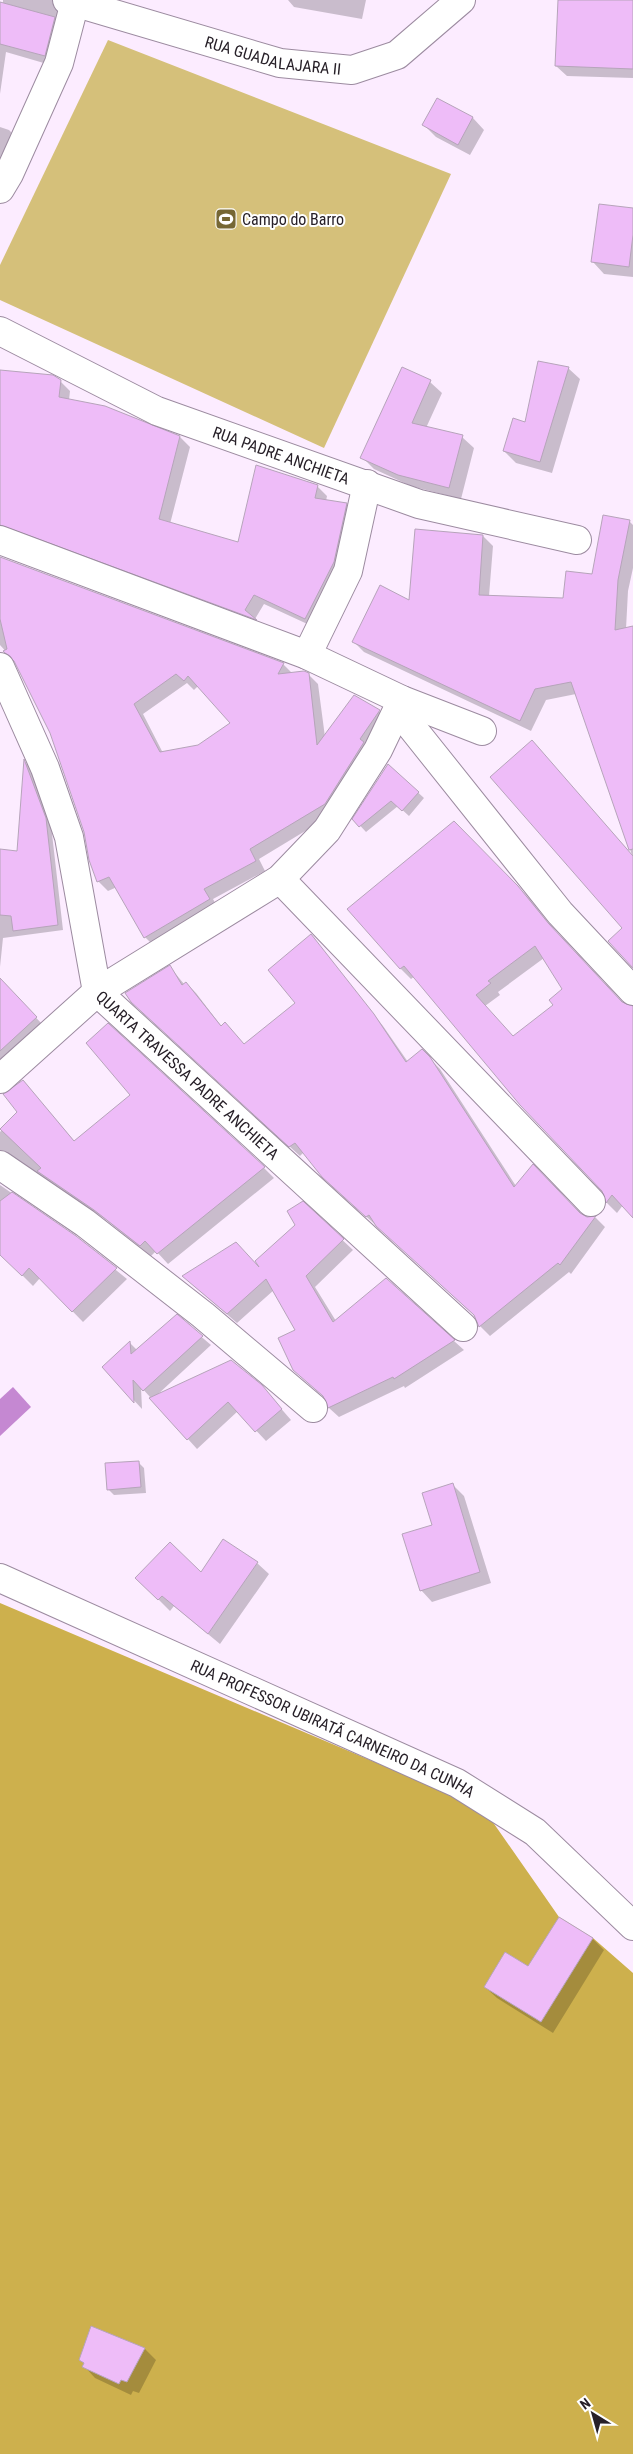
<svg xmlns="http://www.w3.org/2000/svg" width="633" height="2454" font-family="'Roboto Condensed',sans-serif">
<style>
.green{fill:#d5c07a}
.forest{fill:#cdb04d}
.water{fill:#c588d2}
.shadow{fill:#0003;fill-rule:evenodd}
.building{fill:#eebcf8;stroke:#b6a4ba;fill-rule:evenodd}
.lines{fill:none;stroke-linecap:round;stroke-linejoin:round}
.street-casing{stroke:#9c8ba0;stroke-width:30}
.secondary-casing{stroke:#9c8ba0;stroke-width:30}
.street{stroke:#fff;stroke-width:28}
.secondary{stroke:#fff;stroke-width:28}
.labels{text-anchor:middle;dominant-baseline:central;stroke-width:4;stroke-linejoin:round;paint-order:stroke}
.street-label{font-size:16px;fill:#272028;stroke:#fff}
.poi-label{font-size:16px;fill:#272028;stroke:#fff;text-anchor:start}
</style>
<rect width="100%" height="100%" fill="#fcecff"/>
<path class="green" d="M108,40L451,174L324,448L0,300V265Z"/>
<path class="forest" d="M0,1603L483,1808L559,1917L593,1938L633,1973V2454H0Z"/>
<path class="water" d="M13,1387L31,1407L0,1436V1399Z"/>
<path class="shadow" d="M3,0H65L54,66L6,52L0,94V3L3,4Z
M288,0H366L362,19L294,7Z
M560,0H633V78L567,76L556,66Z
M437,100L473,118L484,130L470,155L436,137L424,125Z
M0,127L9,130L19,140L0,163Z
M633,209V277L604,274L593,262Z
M568,368L580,379L552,473L516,463L504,451Z
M402,369L430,382L442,393L426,428L462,437L474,448L461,499L411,486L374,469L362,457Z
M0,371L60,381L70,391L69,400L180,437L190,447L170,524L239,544L317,486L327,496L326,501L346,504L356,514L316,628L264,604L255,619L263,627L0,538Z
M629,521L633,525V568L628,591L626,629L633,627V966L624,928L532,742L632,855L576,694L546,700L531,731L364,652L354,642L410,602L483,536L493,546L489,596L564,599L593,575Z
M0,558L283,664L293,674H308L318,684L325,737L379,711L389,721L335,813L259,859L265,871L213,899L219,910L155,947L145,937L117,887L108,891L98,881L85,832L51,733L18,665L0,645ZM187,683L194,690L198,686L232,723L199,746L163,753L143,714Z
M25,762L30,767L51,825L63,930L3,938L0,967V851L18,852Z
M388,765L424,798L409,816L398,806L366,832L354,819Z
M454,823L529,898L559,936L622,1004L633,1007V1216L623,1205L617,1213L607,1203L603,1191L415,976L411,979L400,968ZM544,958L563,989L555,1005L513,1037L485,1006L500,995L498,992Z
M311,936L383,1026L408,1062L422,1051L440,1069L516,1186L587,1218H596L605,1227L571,1274L569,1272L490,1336L480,1326L475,1316L334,1187L304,1152L300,1156L142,1012L170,967L184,984L186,983L196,993L222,1027L245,1045L297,1004Z
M10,990L42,1024L0,1069V999Z
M23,1081L75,1142L264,1168L274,1178L168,1264L156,1251L151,1256L106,1220L21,1162L13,1160L0,1164V1132L19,1112Z
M0,1185L75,1237L127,1279L83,1322L40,1278L33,1286L0,1253Z
M303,1203L353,1250L315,1287L336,1321L386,1280L464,1350L405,1388L404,1386L339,1417L329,1408L325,1398L294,1370L297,1330L274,1290L237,1323L193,1285L261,1270L297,1225Z
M177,1316L211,1345L156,1396L271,1397L291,1420L266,1441L238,1411L197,1449L141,1387L142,1409L103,1367L130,1343L137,1350Z
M138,1462L144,1468L146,1493L114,1495L108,1489Z
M453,1485L464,1496L491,1583L432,1602L421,1590L433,1526Z
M257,1563L269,1574L220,1644L174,1606L170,1611L137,1578L201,1574Z
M593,1939L604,1950L553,2033L497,1998L485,1987Z
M91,2327L145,2349L156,2360L139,2393L133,2391L131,2395L95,2378L84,2366L85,2364L81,2360Z"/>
<path class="building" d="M558,0H633V69L555,66Z
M0,2L55,17L45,56L0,44Z
M437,98L473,117L458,145L422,125Z
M599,204L633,208V235L629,267L591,262Z
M538,361L569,367L540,462L503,451L513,418L525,422Z
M402,367L431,380L412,423L463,435L449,488L398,475L360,458Z
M0,370L53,375L61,380L59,397L105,406L180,436L159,519L238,542L256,465L318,485L315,498L347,503L334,562L305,619L254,595L245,610L257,620L0,525Z
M603,515L630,520L618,580L615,630L633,626V849L629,850L571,682L535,689L520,721L352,642L380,585L409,600L415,529L483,535L479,595L563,598L566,571L592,574Z
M0,557L284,663L278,674L304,671L309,673L317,745L354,695L380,710L360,739L364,742L325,804L250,849L256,861L204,889L210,899L144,938L109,877L97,882L89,860L84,832L50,733L14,661L3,651L7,649L0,619ZM176,674L184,681L188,676L230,723L198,745L160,752L134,704Z
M532,740L633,856V968L608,941L622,928L490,777Z
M24,759L46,818L58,925L13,931L11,916L0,915V849L17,851Z
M388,764L419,792L402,811L391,801L359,827L352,819Z
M454,821L518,886L549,924L622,1002L633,1006V1218L612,1195L606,1203L602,1191L520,1105L404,966L400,969L347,909ZM535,946L562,989L549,1000L553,1005L513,1036L476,995L491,983L488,981Z
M311,934L374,1014L406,1062L422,1049L430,1057L514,1187L533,1164L580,1213L587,1217L596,1216L560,1265L558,1263L479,1327L474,1315L376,1226L369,1215L366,1217L322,1177L295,1143L289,1147L131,1002L125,993L170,965L182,985L186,982L221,1026L225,1022L244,1044L295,1003L268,970Z
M0,978L37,1017L0,1051Z
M108,1023L265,1167L157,1254L145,1241L140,1246L94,1210L37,1171L41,1168L0,1129L17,1112L3,1094L23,1080L74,1141L130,1095L86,1043Z
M12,1192L76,1236L117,1268L72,1312L29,1268L22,1276L0,1255V1201Z
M303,1201L344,1239L306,1276L333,1322L386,1278L455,1340L394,1379L393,1377L328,1408L323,1396L293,1370L278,1338L295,1330L266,1279L227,1314L182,1276L236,1242L259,1267L255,1261L295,1225L287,1211Z
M177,1314L203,1336L143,1391L133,1380L134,1403L102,1367L130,1341L131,1354Z
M231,1360L262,1385L282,1409L255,1432L228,1402L187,1440L149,1398Z
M139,1461L141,1487L107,1490L105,1463Z
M453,1483L480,1572L420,1591L402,1534L432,1525L422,1493Z
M223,1539L258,1562L208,1634L162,1596L158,1600L135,1578L170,1542L201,1572Z
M559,1917L593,1938L541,2022L484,1987L505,1952L528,1966Z
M91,2326L145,2348L127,2382L121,2380L119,2384L82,2367L84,2363L79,2360Z"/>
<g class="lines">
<g class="street-casing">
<g id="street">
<path id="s1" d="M67,0L280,63L352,70L397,55L461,0"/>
<path d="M0,189L9,174L59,63L75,2"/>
<path id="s2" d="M0,331L157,411L419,504L577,540"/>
<path d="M0,540L307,655L402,700L482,731"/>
<path d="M307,655L348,571L367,484"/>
<path id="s3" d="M0,667L45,768L69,837L97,992L463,1327"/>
<path d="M398,710L560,913L633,991"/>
<path d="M280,879L591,1202"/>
<path d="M0,1079L97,992L280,879L327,830L378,750L402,700"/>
<path d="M0,1165L85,1223L203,1315L313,1408"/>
</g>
</g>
<g class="secondary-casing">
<g id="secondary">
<path id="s4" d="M0,1578L457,1783L535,1832L633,1926"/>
</g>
</g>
<use href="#street" class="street"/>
<use href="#secondary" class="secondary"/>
</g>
<defs>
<g id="stadium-square" transform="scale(1.125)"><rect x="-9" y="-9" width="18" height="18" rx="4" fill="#766734" stroke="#fff"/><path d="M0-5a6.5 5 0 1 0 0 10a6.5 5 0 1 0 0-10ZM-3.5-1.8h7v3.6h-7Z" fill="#fff"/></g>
</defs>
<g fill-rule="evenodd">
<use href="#stadium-square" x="226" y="219"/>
</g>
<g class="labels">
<g class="street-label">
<text stroke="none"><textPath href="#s1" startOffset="214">RUA GUADALAJARA II</textPath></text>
<text stroke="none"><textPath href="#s2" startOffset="308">RUA PADRE ANCHIETA</textPath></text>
<text stroke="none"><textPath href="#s3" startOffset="464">QUARTA TRAVESSA PADRE ANCHIETA</textPath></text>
<text stroke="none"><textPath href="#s4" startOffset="365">RUA PROFESSOR UBIRATÃ CARNEIRO DA CUNHA</textPath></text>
</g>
<g class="poi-label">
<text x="242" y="219">Campo do Barro</text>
</g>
</g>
<g transform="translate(593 2414) rotate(323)" stroke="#ffffff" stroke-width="4" paint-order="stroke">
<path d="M0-4L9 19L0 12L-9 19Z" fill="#272028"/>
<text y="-8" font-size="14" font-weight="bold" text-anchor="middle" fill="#272028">N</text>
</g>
</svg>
